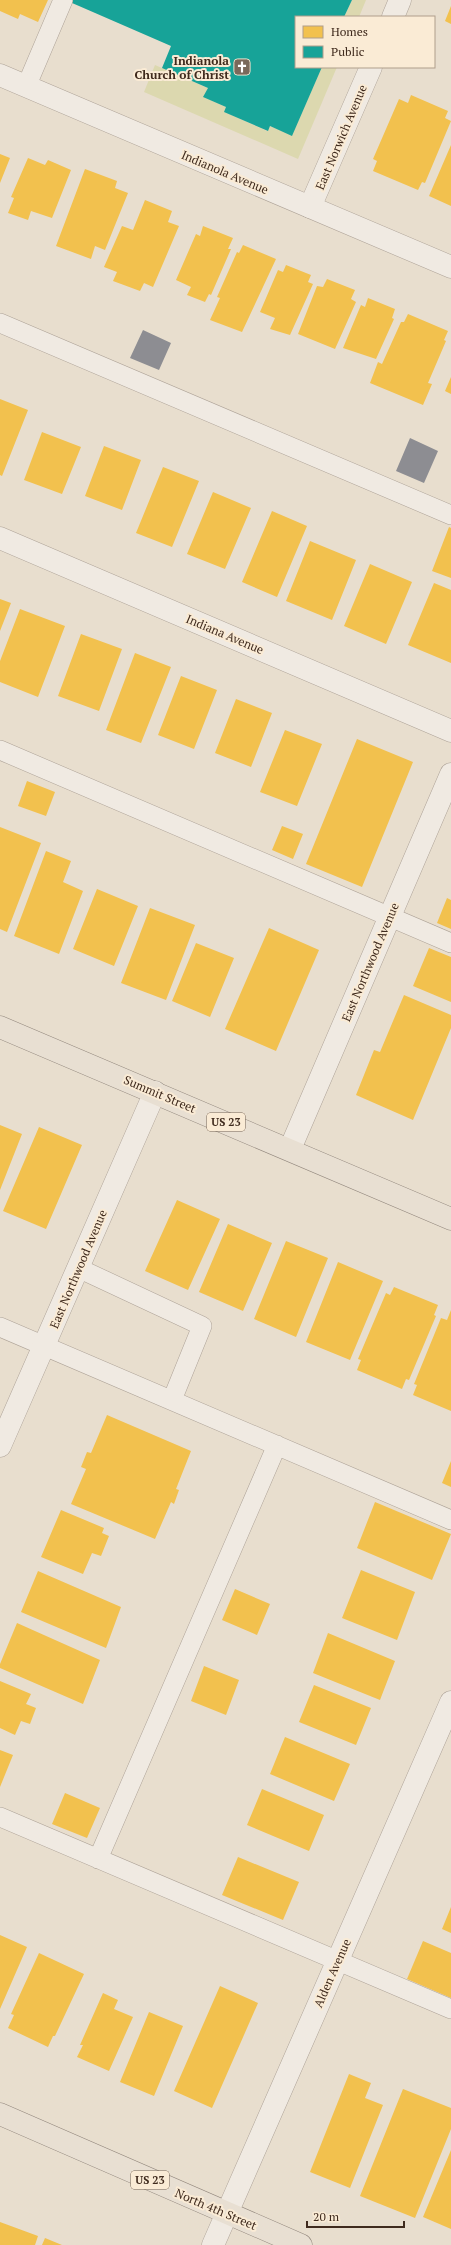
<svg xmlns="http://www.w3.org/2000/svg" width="451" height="2245" font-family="'PT Serif',serif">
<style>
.green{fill:#dcd8af}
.homes{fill:#f2c14e}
.public{fill:#17a398}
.industry{fill:#8d8d92}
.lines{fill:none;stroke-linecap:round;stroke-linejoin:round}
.service-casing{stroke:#aea398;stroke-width:20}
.minor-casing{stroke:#aea398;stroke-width:23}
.tertiary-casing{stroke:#aea398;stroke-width:23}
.primary-casing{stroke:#93887e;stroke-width:23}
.service{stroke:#f0eae2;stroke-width:19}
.minor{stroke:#f0eae2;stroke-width:22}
.tertiary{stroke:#f0eae2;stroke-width:22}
.primary{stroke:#e8dfd2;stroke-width:22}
.labels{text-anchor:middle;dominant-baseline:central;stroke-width:4;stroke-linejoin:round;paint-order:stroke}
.shield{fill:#faebd5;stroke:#776454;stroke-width:1}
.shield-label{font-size:11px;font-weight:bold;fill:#3f2a1d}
.poi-label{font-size:12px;font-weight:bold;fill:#3f2a1d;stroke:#faebd5;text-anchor:end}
.street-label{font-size:12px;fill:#3f2a1d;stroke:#faebd5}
</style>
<rect width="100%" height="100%" fill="#e8dece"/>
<path class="green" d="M352,0H366L359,17H344Z
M155,65L208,88L204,97L226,107L225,112L267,131L270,126L292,135L322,67H337L298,159L144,92Z"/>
<path class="homes" d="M0,0H48L38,22L20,14L18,19L0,11Z
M451,6V24L445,21Z
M411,95L448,111L445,118L451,121L425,183L422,182L418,190L373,171L377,161L373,159L399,99L408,103Z
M451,145V206L429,196Z
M0,154L10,158L0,183Z
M28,158L45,165L48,160L71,170L52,218L31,211L28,220L8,213L14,198L11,197Z
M85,169L117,181L115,188L128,193L105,250L95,246L91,259L56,246Z
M145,200L172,211L168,222L179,226L153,287L144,283L140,291L113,281L117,272L104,267L122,226L133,230Z
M203,226L233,238L228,249H231L211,295L209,294L205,302L187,295L191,287L176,280L196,234L200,236Z
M243,245L276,259L242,332L210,320L220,298L217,297L237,252L239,253Z
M286,265L311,275L308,282L313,284L290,335L270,329L275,318L260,312L278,270L283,272Z
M327,279L355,290L351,299L356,302L335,349L298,334L317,286L323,287Z
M368,298L395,309L392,318L394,319L376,359L343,348L361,305L365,307Z
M408,314L448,331L444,340L446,341L428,383L432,384L423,405L370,383L378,362L382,364L401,322H404Z
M451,377V394L445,391Z
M0,399L28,410L2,476L0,475Z
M42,432L81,447L62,494L24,480Z
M104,446L141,460L122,510L85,496Z
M163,467L199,481L172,547L136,533Z
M213,492L251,508L225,569L187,554Z
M272,511L307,526L277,597L242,582Z
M449,527L451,528V578L432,571Z
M310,541L356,560L332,620L286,601Z
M370,564L412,582L386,644L344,626Z
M434,583L451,590V663L408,645Z
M0,599L11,603L0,631Z
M20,609L65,626L38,697L0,682V661Z
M81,634L122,649L99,711L58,696Z
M135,653L171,667L141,743L106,730Z
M181,676L217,690L194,749L158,735Z
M236,699L272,713L251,767L215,753Z
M285,730L322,744L297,806L260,792Z
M357,739L413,762L362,887L306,864Z
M27,781L55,792L46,816L18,806Z
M282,826L303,834L293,859L272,850Z
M0,827L41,843L7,932L0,929Z
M46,851L71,861L63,882L83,891L59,954L14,936Z
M97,889L138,906L114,966L73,949Z
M447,898L451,900V929L437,923Z
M150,908L195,925L166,1000L121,983Z
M269,928L319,950L276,1051L225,1029Z
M196,943L234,958L210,1017L172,1001Z
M429,948L451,957V1002L413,986Z
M404,995L451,1015V1028L413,1120L356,1095L374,1050L380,1052Z
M0,1125L22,1134L0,1190Z
M39,1127L82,1145L46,1229L3,1211Z
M177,1200L220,1219L188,1290L145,1271Z
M228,1224L272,1243L243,1311L199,1292Z
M286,1241L328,1258L296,1337L254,1319Z
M338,1262L383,1281L350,1360L306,1342Z
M394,1287L438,1305L434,1315L436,1316L409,1380L406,1379L402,1389L357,1370L361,1360L358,1359L386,1293L390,1295Z
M451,1310V1411L413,1395L417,1385L414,1384L441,1318L447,1320Z
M107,1415L191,1451L176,1489L179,1490L174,1504L171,1502L155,1539L71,1504L86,1469L81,1467L87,1452L91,1453Z
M451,1461V1487L442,1483Z
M375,1502L451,1534L432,1580L357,1548Z
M61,1510L104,1528L102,1533L109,1536L101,1556L92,1553L83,1574L41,1557Z
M361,1570L415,1592L397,1640L342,1618Z
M38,1571L121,1607L106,1648L21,1612Z
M235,1589L270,1604L257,1635L222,1620Z
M17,1623L100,1660L83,1704L0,1668V1664Z
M328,1633L395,1661L380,1700L313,1673Z
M204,1666L239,1680L226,1715L191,1701Z
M0,1681L31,1694L26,1704L36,1708L30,1724L21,1721L15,1735L0,1728Z
M314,1685L371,1708L356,1745L299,1722Z
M285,1737L350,1764L334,1801L270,1774Z
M0,1750L13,1755L0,1787Z
M262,1789L324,1815L309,1851L247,1825Z
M65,1793L100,1808L87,1838L52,1824Z
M238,1857L299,1882L283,1920L222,1895Z
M451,1907V1933L442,1929Z
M0,1935L27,1947L0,2009Z
M423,1941L451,1953V1998L407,1979Z
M39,1953L84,1974L55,2036H53L48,2047L8,2028L14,2015L11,2014Z
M220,1986L258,2003L212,2108L174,2091Z
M103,1993L118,2000L114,2009L133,2017L109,2071L77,2057L83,2045H80Z
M149,2012L183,2026L154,2096L120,2082Z
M349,2074L371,2083L365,2098L383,2105L350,2188L310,2172Z
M403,2089L451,2108V2129L415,2218L360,2196Z
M451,2150V2229L423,2217Z
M0,2222L38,2236L35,2245H0Z
M45,2238L62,2245H42Z"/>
<path class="public" d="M73,0H352L344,17H296V67H322L292,136L270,126L268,131L224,112L226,107L203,97L208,88L162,68L171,46L79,6L72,3Z"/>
<path class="industry" d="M143,330L171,343L159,370L130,358Z
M410,438L438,451L424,483L396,471Z"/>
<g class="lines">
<g class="service-casing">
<path id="service" d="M26,87L63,0
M0,323L451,515
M0,750L451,943
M78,1268L202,1326L172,1400
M0,1327L451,1520
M0,1817L451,2009
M98,1859L277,1445"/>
</g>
<g class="minor-casing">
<path id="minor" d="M393,17L400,0
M310,207L371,67
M0,538L451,731
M290,1149L451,774
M0,1446L155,1092
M213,2245L451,1702"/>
</g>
<g class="tertiary-casing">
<path id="tertiary" d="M0,75L451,267"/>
</g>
<g class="primary-casing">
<path id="primary" d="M0,1027L451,1219
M0,2114L301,2245"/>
</g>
<use href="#service" class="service"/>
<use href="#minor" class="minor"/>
<use href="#tertiary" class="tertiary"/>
<use href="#primary" class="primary"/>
</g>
<defs>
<g id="church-square" transform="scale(0.9)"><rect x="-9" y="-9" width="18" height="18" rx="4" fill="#7a695b" stroke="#faebd5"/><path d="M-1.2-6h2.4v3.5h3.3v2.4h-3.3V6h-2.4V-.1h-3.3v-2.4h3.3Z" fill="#fff"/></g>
</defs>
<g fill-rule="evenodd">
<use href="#church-square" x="242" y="67"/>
</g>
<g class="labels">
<g class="shield">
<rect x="207" y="1113" width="38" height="18" rx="3"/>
<rect x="131" y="2171" width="38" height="18" rx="3"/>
</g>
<g class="shield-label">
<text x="226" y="1122">US 23</text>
<text x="150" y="2180">US 23</text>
</g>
<g class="poi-label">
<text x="229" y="60">Indianola<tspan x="229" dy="14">Church of Christ</tspan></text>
</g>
<g class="street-label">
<text transform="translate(341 137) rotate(-67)">East Norwich Avenue</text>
<text transform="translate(225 172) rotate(23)">Indianola Avenue</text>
<text transform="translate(225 634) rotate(23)">Indiana Avenue</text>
<text transform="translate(370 962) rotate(-67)">East Northwood Avenue</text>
<text transform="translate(160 1094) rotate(23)">Summit Street</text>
<text transform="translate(78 1269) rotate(-67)">East Northwood Avenue</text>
<text transform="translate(332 1973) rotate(-66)">Alden Avenue</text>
<text transform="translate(216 2209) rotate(23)">North 4th Street</text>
</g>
</g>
<rect x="295" y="16" width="140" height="52" fill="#faebd5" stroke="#af9e8b"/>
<rect x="303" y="26" width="20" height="12" fill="#f2c14e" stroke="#af9e8b"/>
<text x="331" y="36" font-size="12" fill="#3f2a1d">Homes</text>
<rect x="303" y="46" width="20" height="12" fill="#17a398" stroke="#af9e8b"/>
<text x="331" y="56" font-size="12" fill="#3f2a1d">Public</text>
<path d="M307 2221v6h97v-6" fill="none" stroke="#3f2a1d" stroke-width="2"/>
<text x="313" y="2221" font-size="12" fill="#3f2a1d" stroke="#faebd5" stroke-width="3" paint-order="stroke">20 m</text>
</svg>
